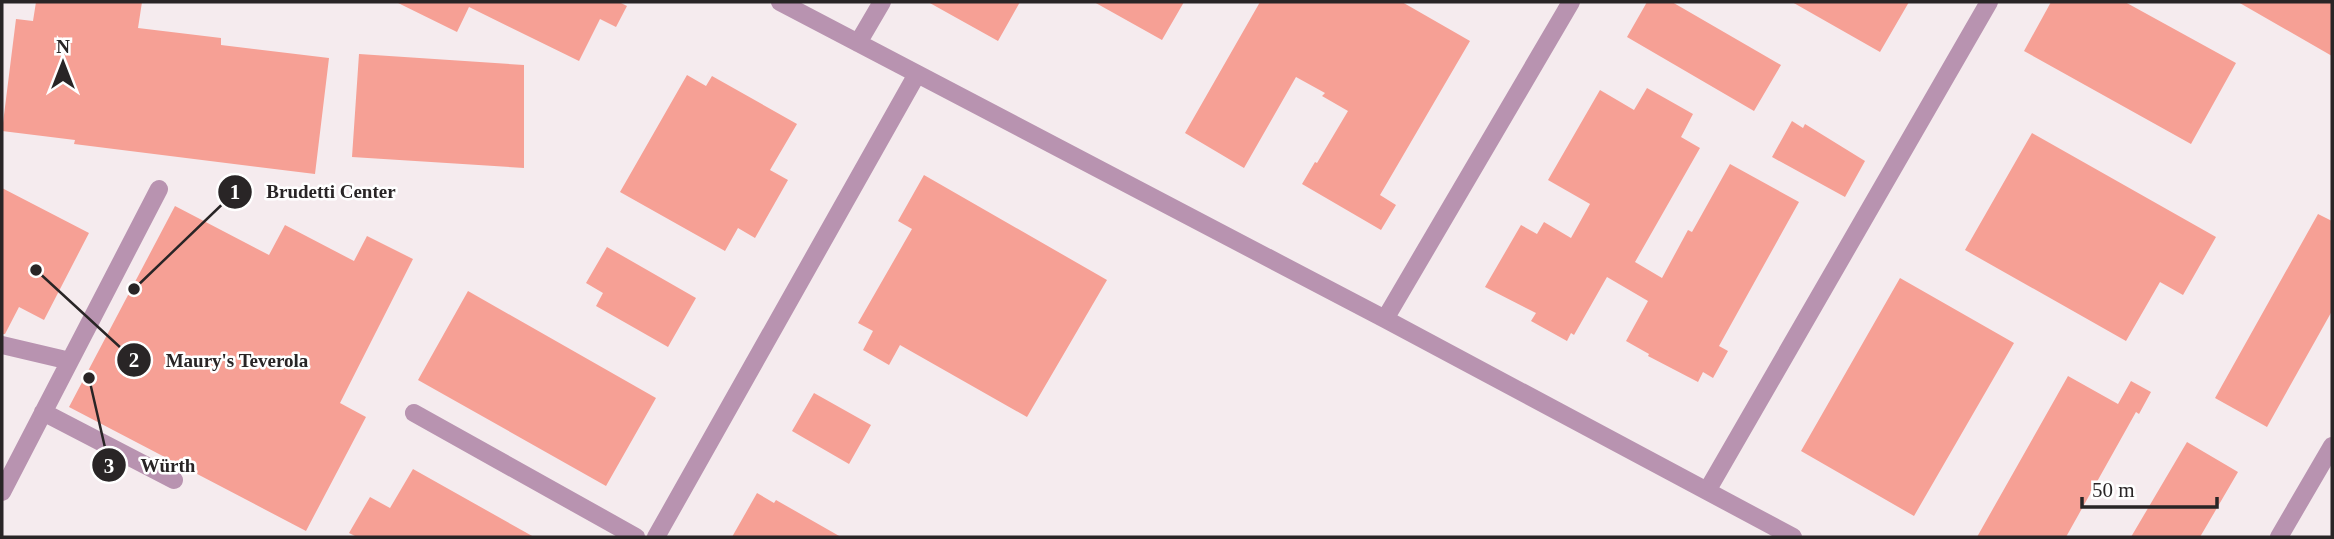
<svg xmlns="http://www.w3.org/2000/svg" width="2334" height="539" font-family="'Times New Roman',serif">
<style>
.building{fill:#f6a095}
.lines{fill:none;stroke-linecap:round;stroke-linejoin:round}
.minor{stroke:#b893b0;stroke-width:18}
.leader{fill:none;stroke:#292526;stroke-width:2.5}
.callout-dot{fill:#292526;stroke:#fff;stroke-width:2.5}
.mark-label{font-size:21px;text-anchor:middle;font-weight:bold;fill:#fff}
.callout-label{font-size:19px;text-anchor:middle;font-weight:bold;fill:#292526;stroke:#fff;stroke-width:5;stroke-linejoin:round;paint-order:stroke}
</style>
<rect width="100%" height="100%" fill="#f5ebee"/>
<path class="building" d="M36,2H142L138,28L221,38V45L329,58L315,174L74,144L75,140L2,131L16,19L33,21Z
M396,2H619L627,6L616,27L600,19L579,61L469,7L457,32Z
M928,2H1020L998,41Z
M1094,2H1184L1162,40Z
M1260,2H1402L1470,41L1380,195L1396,205L1381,230L1302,184L1315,162L1317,163L1348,111L1322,96L1325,93L1296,77L1244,168L1185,133Z
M1647,2H1672L1781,65L1754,111L1627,37Z
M1792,2H1909L1880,52Z
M2051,2H2125L2236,63L2191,144L2024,51Z
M2238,2H2332V56Z
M359,54L524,65V168L352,157Z
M687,75L706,86L712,76L797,124L770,170L788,180L755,238L738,228L725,251L620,192Z
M1647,88L1693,114L1681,137L1700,148L1635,262L1662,278L1688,230L1692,232L1730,164L1799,202L1719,346L1728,351L1713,378L1703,372L1698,382L1648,356L1649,354L1626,341L1648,301L1607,277L1574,335L1571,333L1567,341L1531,321L1536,313L1485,287L1521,225L1537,234L1544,222L1571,238L1590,204L1548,180L1600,90L1634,110Z
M1792,121L1803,128L1805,124L1865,161L1845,197L1772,157Z
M2032,133L2216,237L2183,295L2160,282L2126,341L1965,250Z
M924,175L1107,280L1027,417L900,345L889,365L863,350L873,331L858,323L912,229L898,221Z
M2,188L89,233L44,320L19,307L5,334H2Z
M175,206L269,255L285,225L354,261L367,236L413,259L340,403L366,417L306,531L69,407Z
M2318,214L2332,221V311L2267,427L2215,398Z
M607,247L696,298L668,347L596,306L603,293L586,283Z
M1900,278L2014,343L1914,516L1801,451Z
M468,291L656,398L606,486L418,380Z
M2068,376L2118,404L2131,381L2151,392L2139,414L2136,412L2066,537H1977Z
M814,393L871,425L849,464L792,431Z
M2187,442L2238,472L2200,537H2131Z
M413,469L534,537H357L349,533L370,497L390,508Z
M757,493L774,503L776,500L841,537H732Z"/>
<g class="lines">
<path class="minor" d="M780,2L1385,319L1793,537
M858,43L882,2
M1385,319L1571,2
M2,345L70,361
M43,412L174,480
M414,413L636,537
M1707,491L1989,2
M2,492L159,189
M656,537L917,74
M2279,537L2332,446"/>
</g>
<path class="leader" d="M134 289L235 192M36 270L134 360M89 378L109 465"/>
<g class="callout-dot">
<circle cx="134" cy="289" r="7"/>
<circle cx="36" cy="270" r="7"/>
<circle cx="89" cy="378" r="7"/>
<circle cx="235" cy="192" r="18"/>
<circle cx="134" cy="360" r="18"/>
<circle cx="109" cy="465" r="18"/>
</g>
<g class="mark-label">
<text x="235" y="199">1</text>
<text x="134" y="367">2</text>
<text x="109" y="473">3</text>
</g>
<g class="callout-label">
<text x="331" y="198">Brudetti Center</text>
<text x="237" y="367">Maury's Teverola</text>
<text x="168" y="472">Würth</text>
</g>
<rect width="2334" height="539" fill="none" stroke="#292526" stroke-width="7"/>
<g transform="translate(63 63)" stroke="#ffffff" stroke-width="5" paint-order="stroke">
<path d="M0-5L12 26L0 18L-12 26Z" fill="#292526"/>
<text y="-10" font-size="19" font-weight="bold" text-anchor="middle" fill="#292526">N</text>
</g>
<path d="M2082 497v10h135v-10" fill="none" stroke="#292526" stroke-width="3.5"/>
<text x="2092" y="497" font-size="21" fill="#292526" stroke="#ffffff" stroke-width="5" paint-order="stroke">50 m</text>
</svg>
